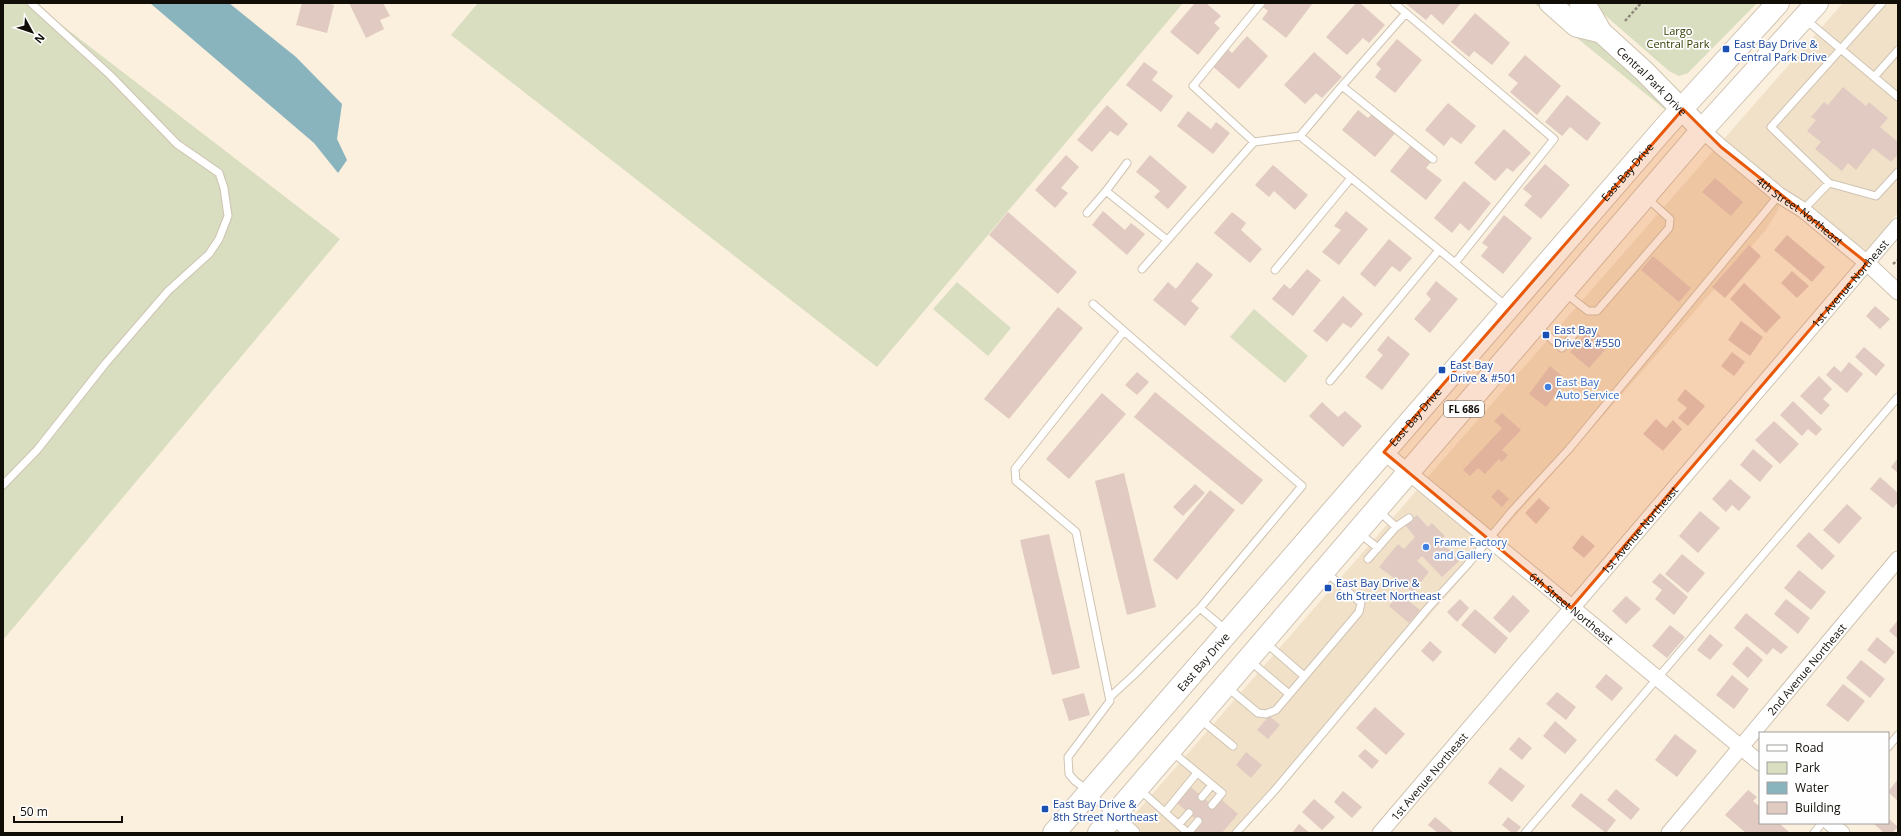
<svg xmlns="http://www.w3.org/2000/svg" width="1901" height="836" font-family="'Open Sans',sans-serif">
<style>
.built{fill:#f1e1c9}
.green{fill:#d8debf}
.water{fill:#89b4be}
.building{fill:#e0cac2}
.lines{fill:none;stroke-linecap:round;stroke-linejoin:round}
.lane-casing{stroke:#cfc3b2;stroke-width:9}
.street-casing{stroke:#cfc3b2;stroke-width:17}
.secondary-casing{stroke:#cfc3b2;stroke-width:23}
.primary-casing{stroke:#cfc3b2;stroke-width:24}
.path{stroke:#90877b;stroke-width:2.5;stroke-dasharray:3 2;stroke-linecap:butt}
.lane{stroke:#fff;stroke-width:7}
.street{stroke:#fff;stroke-width:15}
.secondary{stroke:#fff;stroke-width:21}
.primary{stroke:#fff;stroke-width:22}
.marked{fill:#e8590c;fill-opacity:0.2;stroke:#e8590c;stroke-width:3;stroke-linejoin:round}
.transit-dot{fill:#1a4fb4;stroke:#fefefe;stroke-width:1.5}
.shop-dot{fill:#3f7fe0;stroke:#fefefe;stroke-width:1.5}
.labels{text-anchor:middle;dominant-baseline:central;stroke-width:3.5;stroke-linejoin:round;paint-order:stroke}
.shield{fill:#fefefe;stroke:#585551;stroke-width:1}
.shield-label{font-size:10px;font-weight:bold;fill:#110d07}
.park-label{font-size:11px;fill:#343a00;stroke:#fefefe}
.transit-label{font-size:11px;fill:#164399;stroke:#fefefe;text-anchor:start}
.street-label{font-size:11px;fill:#110d07;stroke:#fefefe}
.shop-label{font-size:11px;fill:#366cbe;stroke:#fefefe;text-anchor:start}
</style>
<rect width="100%" height="100%" fill="#fbefdd"/>
<path class="built" d="M1843,3H1898V213L1865,252L1808,204L1783,188L1723,140Z
M1713,151L1781,205L1765,231L1497,537L1427,478Z
M1417,490L1488,548L1239,833H1143L1129,821Z"/>
<path class="green" d="M3,3H33L340,239L3,640Z
M478,3H1183L877,367L451,35Z
M1534,3H1539L1571,32L1596,39L1671,108L1668,112Z
M1591,3H1757L1688,73L1679,76L1669,71Z
M957,282L1011,328L988,356L933,309Z
M1254,309L1308,356L1285,383L1230,337Z"/>
<path class="water" d="M150,3H229L296,57L342,104L337,139L347,160L338,173L314,143Z"/>
<path class="building" d="M302,3H325L334,5L327,33L296,25Z
M349,3H383L390,16L380,20L384,29L366,38Z
M1195,3H1206L1221,16L1214,23L1220,28L1198,55L1170,32Z
M1266,3H1313L1286,38L1262,19L1268,11L1263,7Z
M1356,3H1360L1385,25L1369,43L1363,38L1347,55L1326,37Z
M1405,3H1461L1443,25L1431,14L1426,20Z
M1475,13L1510,43L1492,65L1474,51L1469,57L1451,42Z
M1247,36L1268,56L1239,89L1211,65L1227,48L1232,53Z
M1397,39L1422,60L1395,93L1375,77L1381,69L1376,64Z
M1314,52L1342,77L1322,98L1316,93L1305,104L1284,85Z
M1525,55L1561,86L1537,115L1510,92L1518,83L1508,75Z
M1144,62L1158,72L1152,80L1173,96L1161,112L1126,85Z
M1843,87L1866,106L1869,102L1888,118L1880,127L1898,142V154L1891,162L1873,148L1856,170L1848,163L1842,171L1815,149L1821,142L1807,131L1816,120L1811,117L1824,102L1828,105Z
M1567,95L1601,123L1587,141L1570,127L1562,136L1545,122Z
M1448,103L1476,126L1461,144L1451,137L1444,146L1425,130Z
M1107,105L1128,124L1118,136L1110,131L1092,152L1077,140Z
M1358,110L1368,118L1374,112L1397,131L1375,157L1342,130Z
M1188,111L1211,129L1216,122L1230,133L1213,154L1177,126Z
M1504,129L1531,153L1513,172L1507,168L1495,181L1474,163Z
M1411,145L1431,162L1426,168L1442,180L1426,200L1390,171Z
M1066,155L1079,167L1061,188L1068,193L1055,208L1035,190Z
M1150,155L1187,187L1168,209L1154,197L1160,191L1136,172Z
M1545,164L1570,185L1541,219L1524,205L1532,196L1523,189Z
M1273,165L1308,195L1295,210L1274,191L1269,197L1255,185Z
M1715,178L1743,202L1731,216L1702,192Z
M1464,181L1491,203L1469,231L1460,223L1452,233L1434,218Z
M1103,211L1125,230L1131,223L1145,234L1127,255L1092,225Z
M1346,211L1368,229L1339,265L1322,252L1341,230L1334,226Z
M1008,212L1077,272L1058,294L989,235Z
M1232,212L1246,223L1241,230L1262,249L1250,263L1214,233Z
M1504,215L1532,238L1503,274L1481,256L1488,247L1482,243Z
M1787,235L1825,267L1812,282L1774,250Z
M1389,239L1412,258L1400,272L1392,266L1375,287L1360,274Z
M1749,245L1761,256L1725,298L1712,287Z
M1653,256L1691,288L1679,302L1641,270Z
M1197,262L1213,275L1191,301L1199,308L1185,326L1153,300L1168,282L1176,289Z
M1307,269L1321,280L1293,316L1272,299L1284,284L1290,289Z
M1792,271L1809,286L1797,298L1781,283Z
M1436,281L1458,299L1430,333L1414,319L1431,299L1426,294Z
M1744,283L1781,317L1766,333L1730,299Z
M1343,296L1363,314L1351,328L1343,323L1327,342L1313,331Z
M1875,306L1890,319L1880,329L1866,316Z
M1058,307L1083,328L1009,419L984,399Z
M1741,321L1763,337L1750,356L1728,340Z
M1591,328L1610,344L1589,368L1570,352Z
M1388,336L1410,354L1382,390L1365,377L1383,355L1377,350Z
M1864,347L1885,365L1876,376L1855,357Z
M1732,352L1745,362L1734,376L1721,366Z
M1849,362L1863,374L1847,393L1826,375L1834,366L1841,372Z
M1550,366L1567,380L1546,407L1529,394Z
M1137,372L1149,382L1137,395L1125,385Z
M1819,376L1832,389L1823,399L1830,405L1821,415L1800,396Z
M1685,389L1705,406L1688,426L1678,418L1687,408L1677,400Z
M1155,392L1263,480L1242,505L1134,417Z
M1102,393L1126,414L1069,479L1046,459Z
M1793,401L1822,429L1816,436L1808,429L1802,436L1780,415Z
M1322,402L1338,417L1345,411L1362,426L1343,447L1309,416Z
M1502,413L1521,430L1502,450L1508,455L1502,462L1499,459L1485,474L1478,468L1470,476L1463,470L1502,428L1494,421Z
M1656,419L1666,428L1673,420L1682,429L1663,451L1643,434Z
M1774,421L1799,444L1780,464L1755,440Z
M1753,449L1773,466L1760,482L1740,465Z
M1898,458V473L1891,467Z
M1124,473L1156,607L1127,615L1095,481Z
M1880,477L1898,493V502L1893,508L1870,489Z
M1730,479L1751,497L1739,511L1732,505L1726,512L1712,499Z
M1195,484L1205,493L1183,516L1173,507Z
M1498,489L1509,499L1502,507L1491,497Z
M1210,490L1235,510L1177,580L1153,560Z
M1539,498L1550,508L1536,524L1525,513Z
M1847,504L1862,518L1839,544L1823,530Z
M1700,511L1720,528L1698,553L1679,536Z
M1417,515L1428,527L1432,523L1445,536L1441,540L1459,561L1442,577L1422,556L1417,561L1429,572L1413,592L1379,567L1398,544L1404,549L1415,537L1405,525Z
M1809,532L1835,556L1822,570L1796,546Z
M1049,534L1080,668L1052,675L1020,540Z
M1582,535L1595,546L1584,558L1572,548Z
M1682,554L1705,573L1688,593L1665,574Z
M1799,570L1826,592L1811,610L1784,588Z
M1660,573L1688,597L1674,615L1655,599L1662,590L1652,582Z
M1400,594L1420,610L1409,623L1389,606Z
M1513,595L1530,611L1510,633L1493,618Z
M1626,596L1641,609L1626,624L1612,611Z
M1460,599L1469,608L1457,622L1447,612Z
M1786,599L1810,618L1798,634L1774,614Z
M1475,609L1508,638L1495,654L1461,625Z
M1746,613L1788,647L1781,654L1773,648L1767,655L1734,628Z
M1898,620V639L1889,631Z
M1670,625L1685,637L1667,658L1652,646Z
M1710,634L1723,645L1710,660L1697,650Z
M1877,637L1895,652L1885,664L1867,650Z
M1430,641L1442,652L1433,662L1421,651Z
M1747,646L1763,660L1748,678L1732,664Z
M1861,660L1885,679L1870,698L1846,678Z
M1606,674L1623,688L1612,701L1595,687Z
M1732,675L1749,689L1734,709L1716,695Z
M1843,684L1865,701L1848,722L1826,705Z
M1557,692L1576,707L1566,720L1546,704Z
M1084,693L1090,715L1069,721L1062,699Z
M1375,707L1405,734L1386,755L1356,728Z
M1269,716L1280,725L1268,739L1257,730Z
M1555,721L1577,740L1565,754L1543,736Z
M1675,734L1697,751L1677,777L1655,760Z
M1519,737L1532,748L1522,760L1509,749Z
M1365,749L1379,761L1372,769L1358,756Z
M1246,752L1262,765L1251,778L1236,765Z
M1500,767L1525,786L1512,802L1488,783Z
M1898,779V801L1888,792Z
M1191,787L1215,808L1222,800L1238,814L1222,833L1194,832L1201,824L1177,803Z
M1616,789L1640,809L1631,820L1607,800Z
M1748,790L1757,797L1753,801L1760,807V823H1779L1790,833H1746L1725,815Z
M1343,791L1362,807L1352,818L1334,802Z
M1581,793L1616,820L1606,833L1571,806Z
M1314,799L1335,817L1322,830L1302,812Z
M1435,817L1454,833H1438L1428,825Z
M1508,817L1521,827L1516,833H1512L1502,825Z
M1888,818L1898,827L1892,833H1884L1873,823H1888Z
M1299,824L1310,833H1292Z"/>
<g class="lines">
<g class="lane-casing">
<path id="lane" d="M1394,3L1554,139L1455,263L1507,307
M1406,13L1342,86L1433,159
M1805,19L1898,97
M1874,77L1898,50
M1342,86L1300,136L1455,263
M1254,142L1193,86L1261,3
M1127,163L1106,191L1167,240
M1829,183L1771,127L1882,3
M1803,210L1829,183L1876,196L1898,172
M1087,213L1106,191
M1142,269L1254,142L1300,136
M1275,270L1351,178
M1565,293L1588,311H1597L1669,228L1670,219L1646,197
M1093,304L1302,486L1200,608L1227,631
M1537,326L1562,348L1576,332
M1330,381L1439,250
M3,485L37,450L105,364L168,291L209,254L219,239L228,216L224,188L219,173L177,144L110,75L31,3
M1379,511L1396,527
M1359,533L1378,548
M1368,559L1396,527L1409,518
M1265,642L1304,676
M1249,660L1289,694
M1227,687L1258,713L1266,714L1276,710L1359,612L1361,603L1326,572
M1110,697L1136,673L1200,608
M1200,719L1233,746
M1888,747L1898,735
M1171,751L1222,793L1212,805
M1140,790L1188,833
M1202,797L1212,785
M1166,811L1197,773
M1112,815L1090,792L1075,781L1069,774L1068,757L1110,701L1076,532L1016,481L1015,469L1124,331
M1179,824L1189,813
M1189,832L1198,821
M1236,833L1275,790L1428,608L1468,564L1512,511L1569,449L1779,195
M1525,833L1898,397
M1814,833L1822,823"/>
</g>
<g class="street-casing">
<g id="street">
<path id="s1" d="M1702,130L1721,147L1779,195L1803,210L1867,263L1898,292"/>
<path id="s2" d="M1384,452L1760,763"/>
<path d="M1113,816L1132,833"/>
<path d="M1830,823L1842,833"/>
<path id="s3" d="M1380,833L1898,226"/>
<path id="s4" d="M1669,833L1898,559"/>
</g>
</g>
<g class="secondary-casing">
<g id="secondary">
<path d="M1550,3L1576,26L1601,32"/>
<path id="s5" d="M1580,3L1589,11L1601,32L1644,71L1702,130"/>
</g>
</g>
<g class="primary-casing">
<g id="primary">
<path id="s6" d="M1054,833L1666,126L1778,3"/>
<path d="M1099,833L1702,130L1817,3"/>
</g>
</g>
<path class="path" d="M1625,21L1641,3
M1893,264L1898,260"/>
<use href="#lane" class="lane"/>
<use href="#street" class="street"/>
<use href="#secondary" class="secondary"/>
<use href="#primary" class="primary"/>
</g>
<path class="marked" d="M1683,109L1721,147L1867,263L1571,608L1384,452Z"/>
<g class="transit-dot">
<rect x="1722" y="45" width="8" height="8" rx="2"/>
<rect x="1542" y="331" width="8" height="8" rx="2"/>
<rect x="1438" y="366" width="8" height="8" rx="2"/>
<rect x="1324" y="584" width="8" height="8" rx="2"/>
<rect x="1041" y="805" width="8" height="8" rx="2"/>
</g>
<g class="shop-dot">
<circle cx="1548" cy="387" r="4"/>
<circle cx="1426" cy="547" r="4"/>
</g>
<g class="labels">
<rect class="shield" x="1444" y="401" width="40" height="16" rx="3"/>
<g class="shield-label">
<text x="1464" y="409">FL 686</text>
</g>
<g class="park-label">
<text x="1678" y="30">Largo<tspan x="1678" dy="13">Central Park</tspan></text>
</g>
<g class="transit-label">
<text x="1734" y="43">East Bay Drive &amp;<tspan x="1734" dy="13">Central Park Drive</tspan></text>
<text x="1554" y="329">East Bay<tspan x="1554" dy="13">Drive &amp; #550</tspan></text>
<text x="1450" y="364">East Bay<tspan x="1450" dy="13">Drive &amp; #501</tspan></text>
<text x="1336" y="582">East Bay Drive &amp;<tspan x="1336" dy="13">6th Street Northeast</tspan></text>
<text x="1053" y="803">East Bay Drive &amp;<tspan x="1053" dy="13">8th Street Northeast</tspan></text>
</g>
<g class="street-label">
<text stroke="none"><textPath href="#s5" startOffset="107">Central Park Drive</textPath></text>
<text stroke="none"><textPath href="#s6" startOffset="875">East Bay Drive</textPath></text>
<text stroke="none"><textPath href="#s1" startOffset="127">4th Street Northeast</textPath></text>
<text stroke="none"><textPath href="#s3" startOffset="723">1st Avenue Northeast</textPath></text>
<text stroke="none"><textPath href="#s6" startOffset="551">East Bay Drive</textPath></text>
<text stroke="none"><textPath href="#s3" startOffset="399">1st Avenue Northeast</textPath></text>
<text stroke="none"><textPath href="#s2" startOffset="244">6th Street Northeast</textPath></text>
<text stroke="none"><textPath href="#s6" startOffset="227">East Bay Drive</textPath></text>
<text stroke="none"><textPath href="#s4" startOffset="214">2nd Avenue Northeast</textPath></text>
<text stroke="none"><textPath href="#s3" startOffset="75">1st Avenue Northeast</textPath></text>
</g>
<g class="shop-label">
<text x="1556" y="381">East Bay<tspan x="1556" dy="13">Auto Service</tspan></text>
<text x="1434" y="541">Frame Factory<tspan x="1434" dy="13">and Gallery</tspan></text>
</g>
</g>
<rect width="1901" height="836" fill="none" stroke="#110d07" stroke-width="8"/>
<rect x="1759" y="732" width="130" height="92" fill="#fefefe" stroke="#9f9e9b"/>
<rect x="1767" y="745" width="20" height="6" fill="#ffffff" stroke="#9f9e9b"/>
<text x="1795" y="752" font-size="12" fill="#110d07">Road</text>
<rect x="1767" y="762" width="20" height="12" fill="#d8debf" stroke="#9f9e9b"/>
<text x="1795" y="772" font-size="12" fill="#110d07">Park</text>
<rect x="1767" y="782" width="20" height="12" fill="#89b4be" stroke="#9f9e9b"/>
<text x="1795" y="792" font-size="12" fill="#110d07">Water</text>
<rect x="1767" y="802" width="20" height="12" fill="#e0cac2" stroke="#9f9e9b"/>
<text x="1795" y="812" font-size="12" fill="#110d07">Building</text>
<g transform="translate(32 32) rotate(130)" stroke="#fefefe" stroke-width="3" paint-order="stroke">
<path d="M0-3L7 15L0 10L-7 15Z" fill="#110d07"/>
<text y="-6" font-size="11" font-weight="bold" text-anchor="middle" fill="#110d07">N</text>
</g>
<path d="M14 816v6h108v-6" fill="none" stroke="#110d07" stroke-width="2"/>
<text x="20" y="816" font-size="12" fill="#110d07" stroke="#fefefe" stroke-width="3" paint-order="stroke">50 m</text>
</svg>
